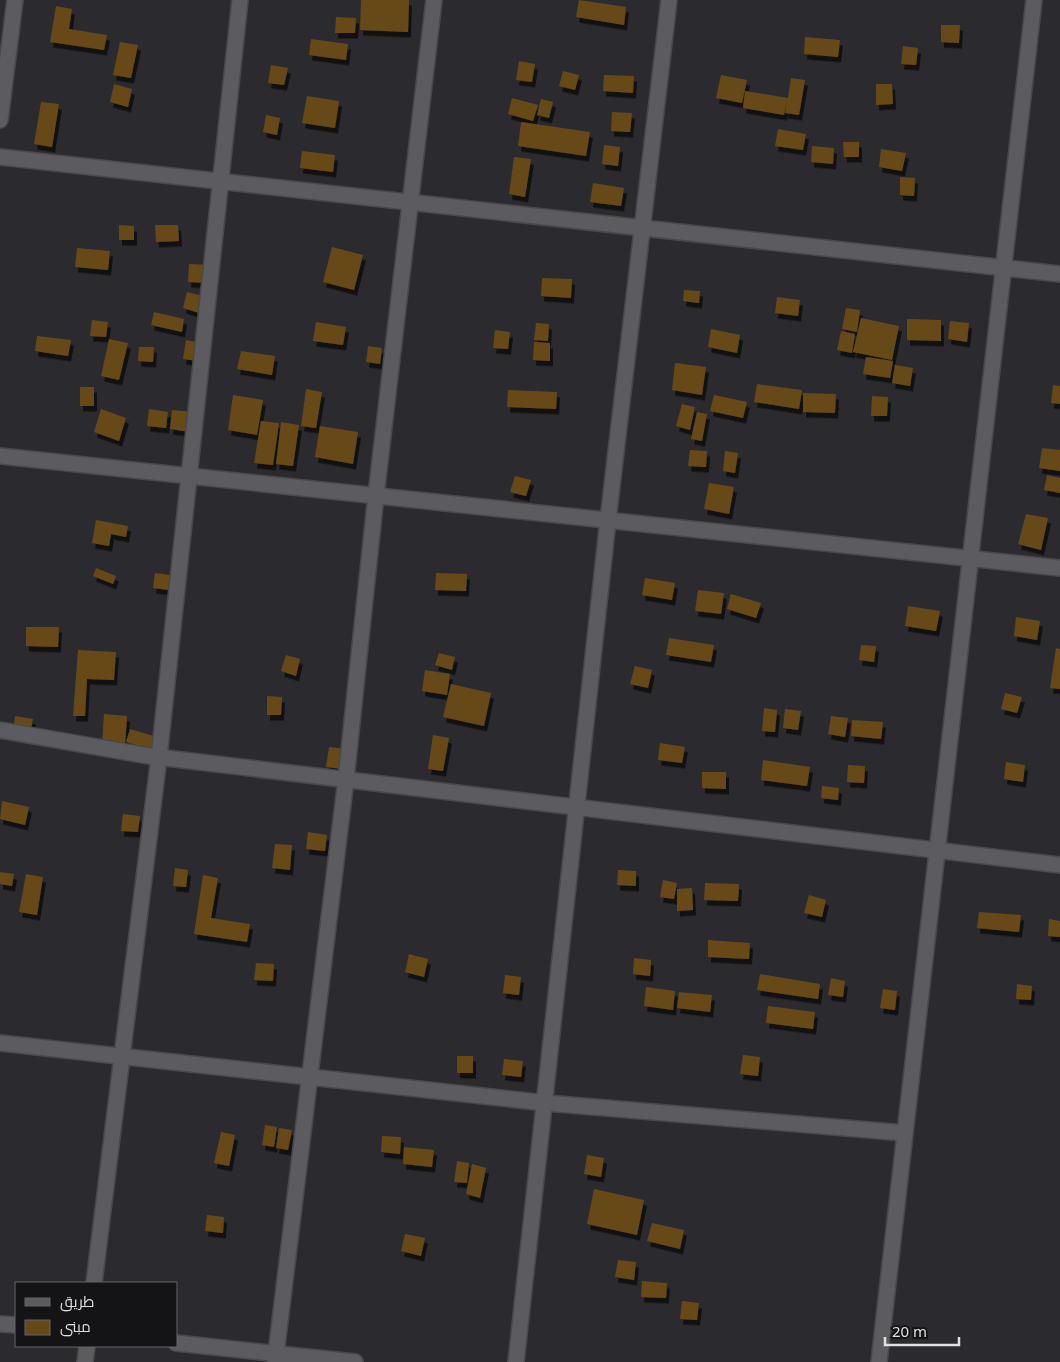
<svg xmlns="http://www.w3.org/2000/svg" width="1060" height="1362" font-family="'Noto Sans',Cairo,sans-serif">
<style>
.building{fill:#664918;filter:url(#shadow)}
.lines{fill:none;stroke-linecap:round;stroke-linejoin:round}
.minor-casing{stroke:#49484b;stroke-width:18}
.minor{stroke:#5c5b5f;stroke-width:15}
</style>
<defs>
<filter id="shadow"><feDropShadow dx="3" dy="5.5" stdDeviation="0" flood-color="#0009"/></filter>
</defs>
<rect width="100%" height="100%" fill="#2b2a2e"/>
<path class="building" d="M361,0H409L408,32L360,30Z
M579,0L626,7L624,25L576,17Z
M56,6L72,9L69,29L107,35L104,50L50,42Z
M336,17L356,18L355,33H335Z
M941,25H960L959,43L941,42Z
M805,37L840,40L838,57L804,54Z
M311,39L348,44L346,60L309,55Z
M120,42L138,45L131,78L113,75Z
M903,46L918,48L916,65L901,64Z
M519,61L535,64L532,82L516,80Z
M271,65L288,68L284,85L268,83Z
M563,71L579,75L575,90L559,86Z
M604,75L634,76L633,93L603,91Z
M721,75L747,80L742,103L716,98Z
M791,78L805,80L799,115L785,113L787,100L784,115L743,108L745,91L788,98Z
M114,84L132,89L128,107L110,102Z
M876,84H892L893,104L876,105Z
M307,96L339,101L335,128L302,123Z
M512,98L538,105L533,121L508,114Z
M541,99L553,102L549,118L537,115Z
M41,102L59,104L52,147L34,144Z
M612,112L632,113L630,132L611,131Z
M266,115L280,118L277,135L263,132Z
M521,122L590,132L586,156L518,146Z
M778,129L806,134L803,150L775,146Z
M843,142H859V157H844Z
M604,145L620,147L618,166L602,164Z
M812,146L834,148L833,164L811,162Z
M881,149L906,153L902,171L879,167Z
M302,151L335,155L333,172L300,168Z
M514,157L531,159L525,197L509,194Z
M900,177L915,178L914,196L900,195Z
M593,183L624,188L621,206L590,202Z
M119,225L134,226V240H119Z
M155,225H178L179,241L156,242Z
M332,247L363,255L354,290L323,282Z
M77,248L110,251L108,270L75,267Z
M189,264L210,265L208,283L188,282Z
M542,278L572,279L571,298L541,296Z
M684,290L700,291L699,303L683,301Z
M187,292L203,296L199,313L183,308Z
M777,297L800,300L798,316L775,313Z
M846,308L860,310L857,332L842,329Z
M154,312L184,319L182,332L151,325Z
M861,318L899,326L892,360L853,352Z
M907,319L941,320V341L907,340Z
M92,320L108,322L106,337L90,336Z
M950,321L969,323L967,342L948,339Z
M316,322L346,327L343,345L313,341Z
M536,323L549,324L548,341L534,340Z
M711,329L740,335L737,353L708,347Z
M495,330L510,332L508,349L493,348Z
M841,331L855,334L852,353L837,350Z
M37,336L71,340L68,356L35,351Z
M109,339L128,343L119,380L101,376Z
M186,340L201,343L198,361L183,359Z
M534,342L550,343V361L533,360Z
M368,346L382,348L380,364L366,362Z
M139,347H154L153,362L138,361Z
M241,351L275,356L272,375L237,369Z
M866,357L893,361L890,378L863,374Z
M675,363L706,367L702,395L672,390Z
M895,365L913,368L910,386L892,383Z
M757,384L802,390L799,409L754,402Z
M1053,385L1060,386V404L1051,403Z
M80,387H94V406H80Z
M306,389L322,392L316,428L301,426Z
M508,390L557,392L556,409L507,407Z
M803,393L836,394L835,413L803,412Z
M233,395L263,400L257,435L228,430Z
M714,395L747,402L743,418L710,411Z
M872,396L888,397L887,416H871Z
M682,404L695,407L690,430L676,426Z
M101,409L126,418L119,441L94,432Z
M149,409L168,412L166,428L147,426Z
M172,410L193,412L190,432L170,429Z
M697,412L707,414L702,441L691,439Z
M261,421L279,423L273,465L254,463Z
M281,422L299,425L293,466L276,464Z
M320,426L358,432L353,464L315,457Z
M1042,448L1060,450V471L1039,468Z
M690,450L707,451L706,467L688,466Z
M725,451L738,453L735,473L723,471Z
M1047,475L1060,478V493L1044,490Z
M515,476L531,480L526,496L510,492Z
M709,483L734,487L729,514L704,509Z
M1026,514L1048,518L1041,550L1018,544Z
M96,520L128,526L126,537L111,534L109,546L92,543Z
M96,568L116,576L113,584L93,576Z
M155,573L170,575L168,590L153,588Z
M436,573L467,574L466,591L435,590Z
M645,578L675,583L672,600L642,595Z
M698,590L724,593L721,614L695,611Z
M731,594L761,603L756,618L727,609Z
M908,606L940,611L936,631L905,626Z
M1016,617L1040,621L1037,640L1014,636Z
M26,627H59L58,647L26,646Z
M669,638L714,645L711,662L666,655Z
M861,645L876,646L874,662L859,660Z
M1056,648L1060,649V689L1050,688Z
M78,650L116,652L114,680L87,679L85,716H73Z
M439,653L455,657L452,670L435,665Z
M286,655L300,659L296,676L281,671Z
M635,666L652,670L648,688L630,684Z
M425,670L450,674L447,695L422,691Z
M451,684L491,693L484,726L443,717Z
M1005,693L1022,697L1017,713L1001,709Z
M267,696L282,697L281,715H267Z
M764,708L777,710L775,732L762,731Z
M785,709L801,711L798,730L783,728Z
M104,714L127,716L125,745L102,744Z
M15,716L33,719L30,734L13,732Z
M831,716L848,718L845,737L828,734Z
M852,720L883,722L881,739L851,736Z
M130,729L157,737L153,750L126,742Z
M433,735L449,738L443,771L428,769Z
M660,743L685,747L682,763L658,760Z
M329,747L345,749L342,769L326,767Z
M763,760L810,767L807,786L761,780Z
M1006,762L1025,765L1023,782L1004,779Z
M848,765L865,766L864,783L847,782Z
M702,772H726V789L702,788Z
M822,786L839,788L838,800L821,798Z
M2,801L29,807L25,825L0,819Z
M123,814L140,816L138,832L121,831Z
M308,832L327,835L325,851L306,849Z
M275,844L292,845L290,870L272,868Z
M175,868L188,870L186,887L173,886Z
M618,870L636,871V886L617,885Z
M0,872L14,874L12,886L0,884Z
M26,874L43,877L37,915L19,912Z
M203,875L218,878L211,918L250,924L247,942L194,934Z
M663,880L677,883L674,899L660,897Z
M705,883L739,884L738,901L704,900Z
M692,888L693,910L677,911V889Z
M809,895L826,900L822,917L804,913Z
M979,912L1021,915L1019,932L977,928Z
M1049,919L1060,921V937L1048,936Z
M708,940L750,943L749,959L708,957Z
M409,954L428,959L424,977L405,972Z
M634,958L651,960L650,976L633,974Z
M256,963L274,964L273,981L254,980Z
M760,974L820,984L818,999L757,990Z
M505,975L521,977L519,995L503,993Z
M831,978L845,981L843,997L828,995Z
M1017,984L1032,986L1031,1000L1016,999Z
M646,987L675,991L673,1010L644,1006Z
M883,989L897,991L895,1010L880,1008Z
M679,992L712,995L710,1012L677,1008Z
M768,1006L815,1012L813,1029L766,1023Z
M743,1055L760,1057L758,1076L740,1074Z
M457,1056H473V1073H457Z
M504,1059L523,1061L521,1077L502,1075Z
M265,1125L277,1127L274,1147L262,1145Z
M279,1128L292,1130L288,1150L276,1148Z
M221,1132L235,1135L229,1166L214,1163Z
M382,1136L401,1137L400,1154L381,1152Z
M404,1147L434,1150L432,1167L403,1164Z
M587,1155L604,1158L601,1177L584,1174Z
M457,1161L469,1163L467,1183L454,1182Z
M472,1164L486,1168L480,1198L466,1194Z
M594,1189L644,1200L637,1235L587,1224Z
M207,1215L224,1217L223,1233L205,1231Z
M652,1223L684,1230L680,1249L647,1241Z
M405,1234L425,1238L421,1256L401,1251Z
M618,1260L636,1262L634,1280L615,1277Z
M642,1281L667,1283L666,1298L641,1297Z
M682,1301L699,1303L697,1320L680,1319Z"/>
<g class="lines">
<g class="minor-casing">
<path id="minor" d="M0,120L15,0
M0,157L1060,274
M0,456L1060,568
M0,730L149,756L1060,865
M0,1043L546,1103L905,1133
M94,1283L159,757L240,0
M0,1324L16,1325
M176,1343L355,1362
M85,1362L87,1346
M275,1362L346,779L376,495L434,0
M516,1362L608,520L669,0
M879,1362L1034,0"/>
</g>
<use href="#minor" class="minor"/>
</g>
<rect x="15" y="1282" width="162" height="65" fill="#141315" stroke="#666567"/>
<rect x="25" y="1298" width="25" height="8" fill="#5c5b5f" stroke="#666567"/>
<text x="60" y="1307" font-size="15" fill="#e0e0e2">طريق</text>
<rect x="25" y="1320" width="25" height="15" fill="#664918" stroke="#666567"/>
<text x="60" y="1332" font-size="15" fill="#e0e0e2">مبنى</text>
<path d="M885 1337v8h74v-8" fill="none" stroke="#e0e0e2" stroke-width="2.5"/>
<text x="892" y="1337" font-size="15" fill="#e0e0e2" stroke="#141315" stroke-width="4" paint-order="stroke">20 m</text>
</svg>
